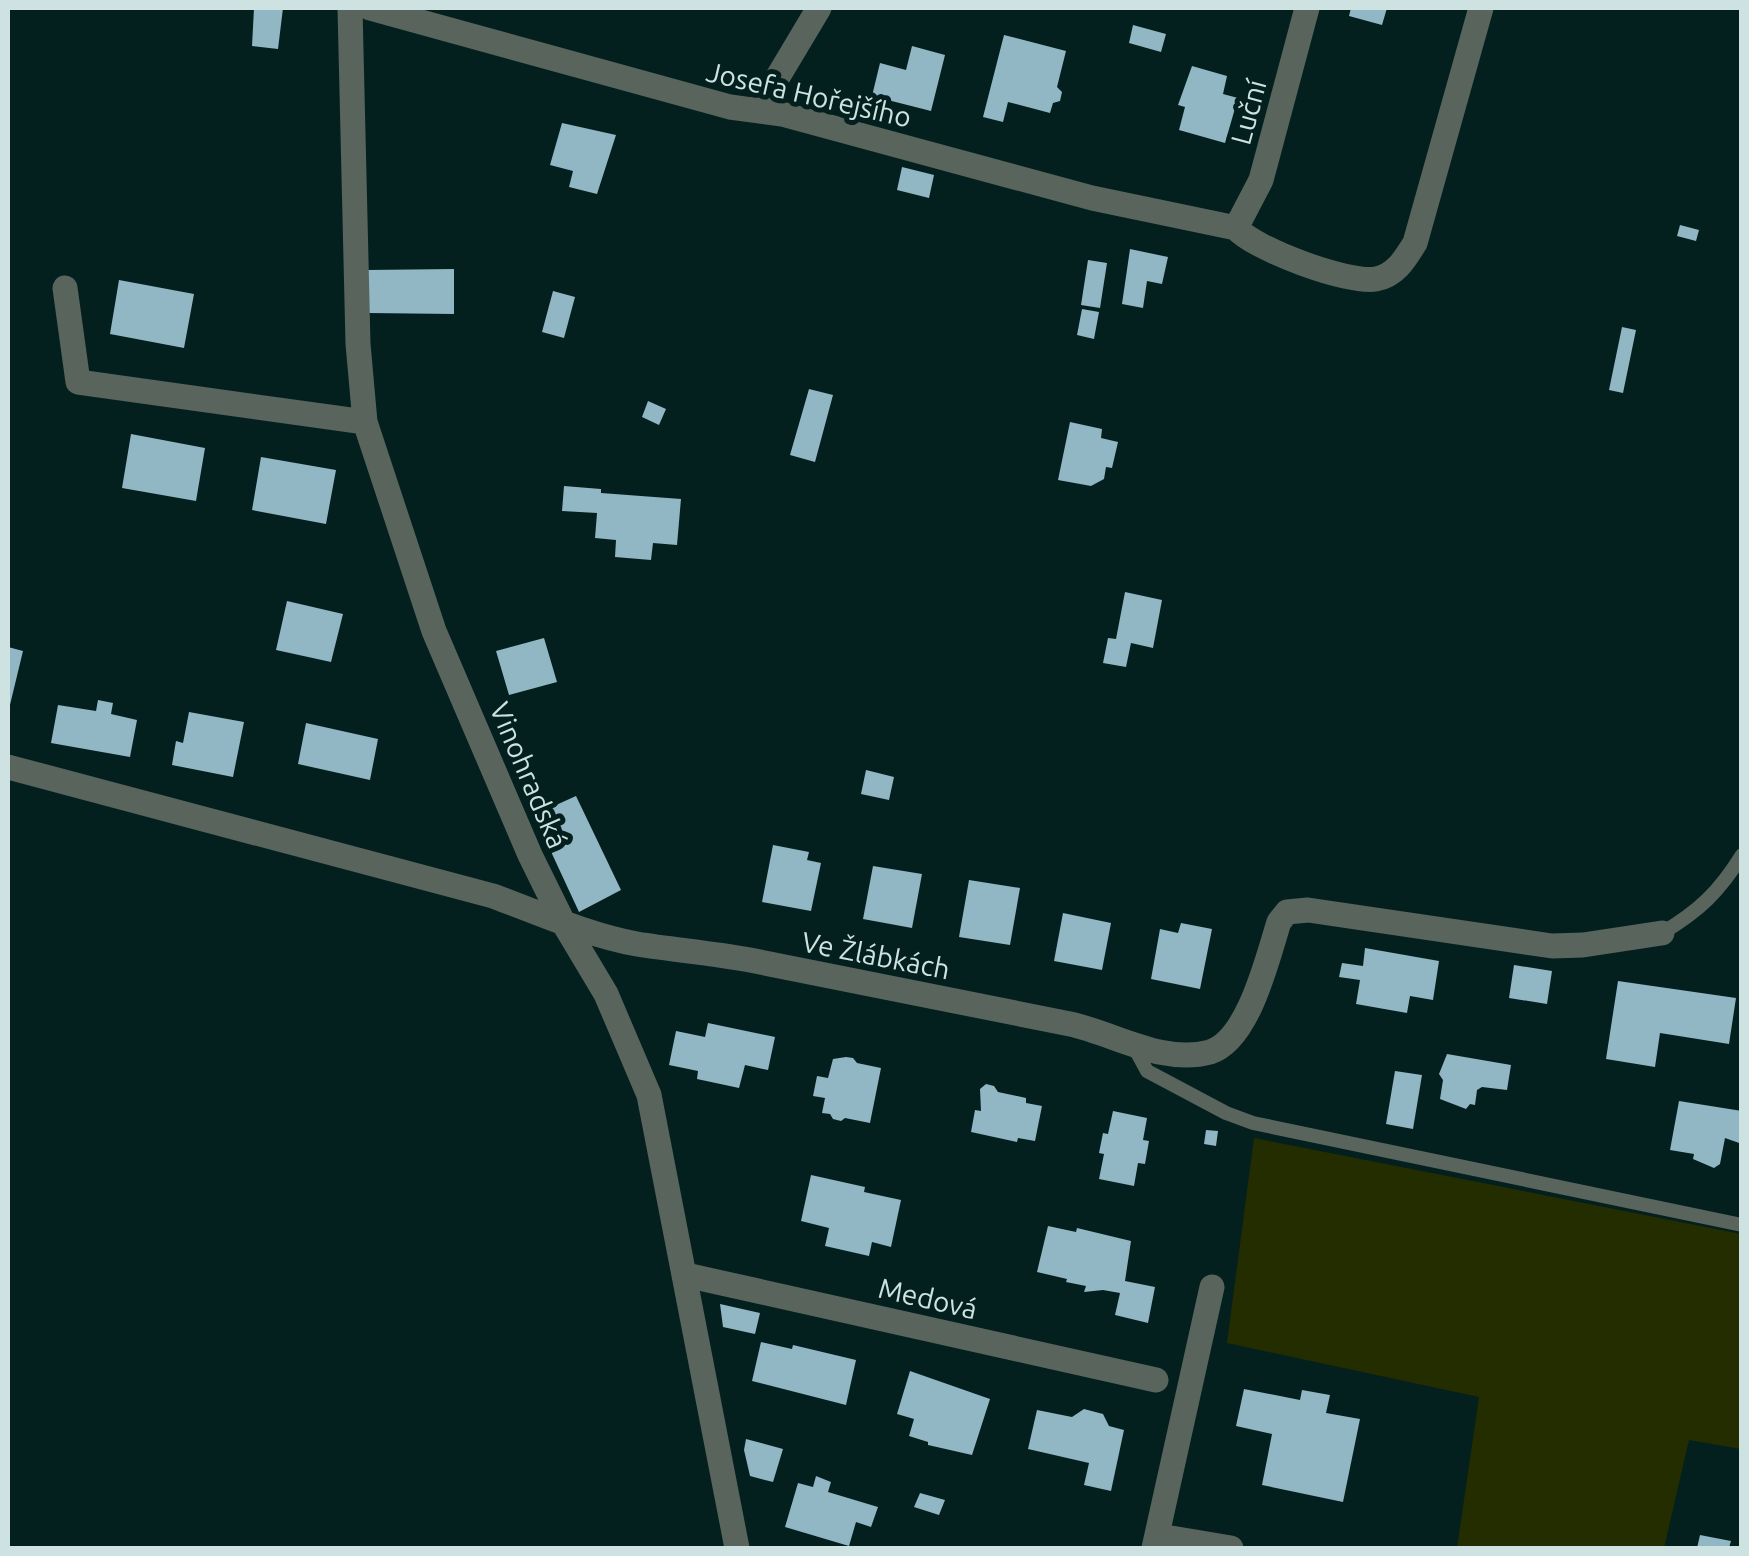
<svg xmlns="http://www.w3.org/2000/svg" width="1749" height="1556" font-family="Ubuntu,sans-serif">
<style>
.green{fill:#242d00}
.building{fill:#91b6c4}
.lines{fill:none;stroke-linecap:round;stroke-linejoin:round}
.lane{stroke:#58645c;stroke-width:14}
.street{stroke:#58645c;stroke-width:25}
.labels{text-anchor:middle;dominant-baseline:central;stroke-width:10;stroke-linejoin:round;paint-order:stroke}
.street-label{font-size:28px;fill:#cee3e1;stroke:#03201f}
</style>
<rect width="100%" height="100%" fill="#03201f"/>
<path class="green" d="M1254,1138L1741,1234V1449L1689,1440L1664,1548H1457L1479,1397L1227,1343Z"/>
<path class="building" d="M254,8H283L278,49L252,46Z
M1351,8H1387L1382,25L1349,16Z
M1133,25L1166,34L1161,52L1129,43Z
M1004,35L1066,51L1057,87L1062,92L1060,101L1053,103L1050,113L1008,102L1003,122L983,117Z
M912,46L945,55L931,111L872,96L880,63L906,70Z
M1192,66L1227,76L1223,94L1238,98L1225,143L1179,130L1185,107L1178,105Z
M562,123L616,135L597,194L569,187L573,171L550,165Z
M902,167L934,175L929,198L897,190Z
M1680,225L1699,230L1696,241L1677,236Z
M1130,249L1168,257L1162,284L1147,281L1143,308L1122,304Z
M1088,260L1107,263L1100,308L1081,305Z
M454,269V314L368,313L367,270Z
M119,280L194,294L184,348L110,334Z
M553,291L575,297L564,338L542,332Z
M1082,309L1099,312L1094,339L1077,335Z
M1622,327L1636,330L1623,393L1609,390Z
M809,389L833,395L815,462L790,455Z
M648,401L666,409L659,425L642,417Z
M1070,422L1102,429L1101,438L1118,442L1112,468L1106,467L1104,479L1091,486L1058,480Z
M131,434L205,448L196,501L122,488Z
M261,457L336,470L326,524L252,510Z
M564,486L601,489V493L681,499L677,545L653,543L651,560L615,557L616,540L595,538L597,513L562,511Z
M1125,592L1162,600L1153,648L1131,643L1126,667L1103,663L1108,638L1116,639Z
M287,601L343,614L331,662L276,650Z
M544,638L557,682L509,695L496,651Z
M8,647L23,651L9,709H8Z
M98,700L113,703L111,714L137,720L130,757L51,743L58,705L96,711Z
M189,712L244,722L233,777L172,765L176,741L183,743Z
M306,723L378,739L370,780L298,764Z
M866,770L894,777L889,800L861,794Z
M576,796L621,890L579,912L534,815Z
M773,845L809,852L807,860L821,863L811,911L762,902Z
M873,866L922,874L912,928L863,919Z
M969,880L1020,888L1010,945L959,937Z
M1063,913L1111,923L1102,970L1054,961Z
M1181,923L1212,929L1200,989L1151,979L1160,929L1178,933Z
M1365,948L1439,961L1433,1000L1410,996L1407,1013L1356,1004L1360,980L1339,977L1342,963L1363,966Z
M1514,965L1552,971L1547,1004L1509,998Z
M1618,981L1736,998L1729,1044L1660,1033L1655,1067L1606,1059Z
M708,1023L775,1037L768,1070L745,1065L739,1088L697,1079L698,1071L669,1065L676,1031L705,1037Z
M1447,1054L1511,1065L1507,1090L1482,1087L1477,1090L1475,1105L1470,1104L1466,1109L1440,1099L1443,1080L1439,1074Z
M846,1057L853,1058L857,1063L881,1068L870,1123L845,1118L841,1121L833,1119L830,1114L822,1113L825,1098L813,1096L817,1076L828,1078L833,1059Z
M1395,1071L1422,1075L1413,1129L1386,1124Z
M986,1084L994,1086L998,1092L1026,1098V1103L1042,1106L1035,1141L1018,1138L1017,1142L971,1132L975,1110L981,1111L980,1089Z
M1679,1101L1742,1111V1144L1725,1138L1720,1164L1714,1168L1693,1159L1694,1154L1670,1150Z
M1113,1111L1147,1118L1143,1140L1149,1141L1145,1164L1138,1163L1134,1186L1099,1179L1104,1154L1099,1153L1103,1133L1108,1134Z
M1206,1130L1218,1131L1216,1146L1204,1144Z
M811,1175L865,1187L864,1192L901,1200L891,1247L872,1242L869,1256L825,1246L829,1228L801,1221Z
M1048,1226L1076,1232L1077,1228L1131,1241L1125,1281L1155,1287L1148,1323L1115,1315L1120,1293L1103,1290L1084,1292L1086,1286L1066,1282L1067,1279L1037,1272Z
M720,1304L760,1313L755,1334L723,1327Z
M761,1342L792,1349L793,1345L856,1360L846,1405L752,1381Z
M910,1371L990,1399L972,1455L928,1445V1442L909,1436L914,1419L897,1414Z
M1244,1389L1300,1400L1302,1390L1330,1395L1326,1413L1360,1419L1343,1502L1262,1485L1272,1434L1236,1426Z
M1084,1409L1103,1414L1109,1426L1124,1430L1111,1491L1084,1485L1089,1463L1028,1449L1037,1410L1072,1417Z
M746,1439L783,1449L773,1482L750,1476L744,1450Z
M816,1476L831,1482L828,1492L878,1507L871,1527L856,1522L849,1546L785,1527L798,1483L813,1487Z
M920,1493L945,1500L939,1515L914,1507Z
M1700,1535L1731,1541L1729,1548H1697Z"/>
<g class="lines">
<path class="lane" d="M1662,933C1699,911 1719,892 1742,855
M1134,1047L1147,1071L1226,1113L1253,1123L1742,1225"/>
<path class="street" d="M350,8L358,344L365,422L434,631L530,855L563,922L606,994L649,1095L737,1548
M370,8L730,107L782,114L1092,198L1236,228
M758,110L819,8
M1236,228C1254,249 1348,284 1376,279C1396,275 1405,259 1415,243L1481,8
M1236,228L1261,180L1307,8
M65,288L78,382L365,422
M8,767L493,896C539,913 588,935 637,944C675,950 712,953 750,960C857,982 964,1003 1070,1024C1116,1034 1163,1065 1210,1052C1249,1040 1268,956 1279,922L1287,912L1308,910L1552,946L1583,945L1662,933
M686,1275L1156,1380
M1159,1536L1231,1548
M1154,1548L1212,1287"/>
</g>
<g class="labels">
<g class="street-label">
<text transform="translate(809 94) rotate(13)">Josefa Hořejšího</text>
<text transform="translate(1248 112) rotate(-75)">Luční</text>
<text transform="translate(529 775) rotate(67)">Vinohradská</text>
<text transform="translate(876 955) rotate(11)">Ve Žlábkách</text>
<text transform="translate(928 1298) rotate(13)">Medová</text>
</g>
</g>
<rect width="1749" height="1556" fill="none" stroke="#cee3e1" stroke-width="20"/>
</svg>
